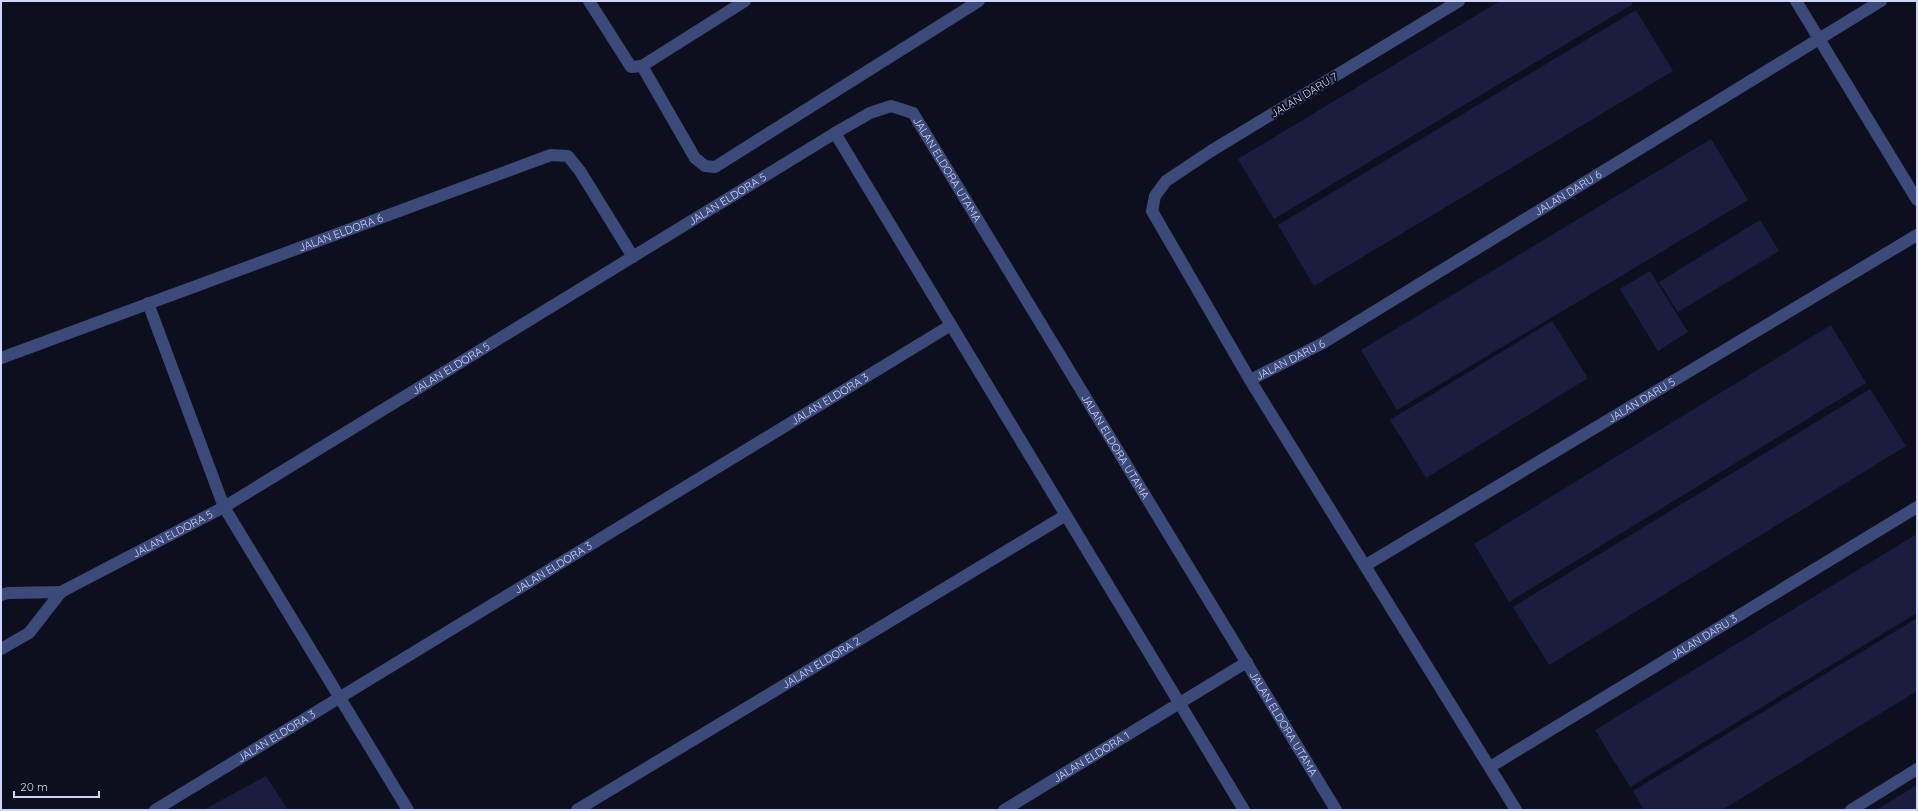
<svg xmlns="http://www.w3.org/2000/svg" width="1918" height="811" font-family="Quicksand,sans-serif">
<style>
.building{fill:#1b1d3e}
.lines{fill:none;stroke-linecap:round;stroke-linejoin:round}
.minor{stroke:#3c4a7a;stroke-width:12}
.labels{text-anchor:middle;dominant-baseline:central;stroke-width:4;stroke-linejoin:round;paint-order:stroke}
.street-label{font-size:11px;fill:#ced5fc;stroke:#0e0f1e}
</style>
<rect width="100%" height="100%" fill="#0e0f1e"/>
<path class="building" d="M1500,1H1631L1633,4L1274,219L1238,159Z
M1636,10L1673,71L1314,286L1278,225Z
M1711,139L1748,200L1397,410L1361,350Z
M1760,220L1779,251L1678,312L1659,282Z
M1650,271L1688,332L1658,351L1620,289Z
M1552,321L1588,378L1426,478L1390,420Z
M1831,325L1866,383L1509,602L1474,544Z
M1870,389L1906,446L1549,665L1513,607Z
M1917,534V613L1630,787L1595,730Z
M1917,618V691L1722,810H1644L1633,791Z
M266,776L288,810H203Z
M1917,785V810H1876L1891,801Z"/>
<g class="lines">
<g class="minor">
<path d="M589,1L631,67L642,66L745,1"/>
<path d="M1459,1L1211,151L1166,181L1155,196L1152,211L1250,380L1516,810"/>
<path d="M1796,1L1917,200"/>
<path d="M642,66L695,158L705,166L715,167L979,1"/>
<path d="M835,133L1244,810"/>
<path d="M148,303L224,507L408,810"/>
<path id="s1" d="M1,358L551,155L568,156L580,171L633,257"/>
<path id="s2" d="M1250,380L1323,343L1881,1"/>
<path id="s3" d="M1366,565L1917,235"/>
<path d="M1,595L8,593L61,592"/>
<path id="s4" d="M1,649L29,633L61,592L224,507L835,133L870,113L891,106L913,113L1336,810"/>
<path id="s5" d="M1490,767L1917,507"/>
<path id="s6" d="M155,810L951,325"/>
<path id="s7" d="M577,810L1066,515"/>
<path id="s8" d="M1004,810L1247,662"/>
<path d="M1851,810L1917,769"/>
</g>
</g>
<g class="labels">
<g class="street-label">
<text transform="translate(1304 95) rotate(-31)">JALAN DARU 7</text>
<text stroke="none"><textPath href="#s4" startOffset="1136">JALAN ELDORA UTAMA</textPath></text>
<text stroke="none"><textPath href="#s2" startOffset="369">JALAN DARU 6</textPath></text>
<text stroke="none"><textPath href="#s4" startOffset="858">JALAN ELDORA 5</textPath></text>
<text stroke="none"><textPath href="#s1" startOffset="362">JALAN ELDORA 6</textPath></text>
<text stroke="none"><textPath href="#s2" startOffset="45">JALAN DARU 6</textPath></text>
<text stroke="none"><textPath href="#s4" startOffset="534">JALAN ELDORA 5</textPath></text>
<text stroke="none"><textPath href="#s6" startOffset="790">JALAN ELDORA 3</textPath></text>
<text stroke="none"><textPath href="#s3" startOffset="321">JALAN DARU 5</textPath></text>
<text stroke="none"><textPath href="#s4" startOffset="1460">JALAN ELDORA UTAMA</textPath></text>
<text stroke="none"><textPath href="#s4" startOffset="210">JALAN ELDORA 5</textPath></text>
<text stroke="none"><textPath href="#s6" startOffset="466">JALAN ELDORA 3</textPath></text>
<text stroke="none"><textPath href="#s5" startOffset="250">JALAN DARU 3</textPath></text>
<text stroke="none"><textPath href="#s7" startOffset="285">JALAN ELDORA 2</textPath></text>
<text stroke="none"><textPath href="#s4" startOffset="1784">JALAN ELDORA UTAMA</textPath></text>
<text stroke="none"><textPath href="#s6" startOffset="142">JALAN ELDORA 3</textPath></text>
<text stroke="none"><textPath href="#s8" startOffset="102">JALAN ELDORA 1</textPath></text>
</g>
</g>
<rect width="1918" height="811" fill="none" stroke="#ced5fc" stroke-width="4"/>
<path d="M14 791v6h85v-6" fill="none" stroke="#ced5fc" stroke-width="2"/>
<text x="20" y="791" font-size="12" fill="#ced5fc" stroke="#0e0f1e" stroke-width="3" paint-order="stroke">20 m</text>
</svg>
